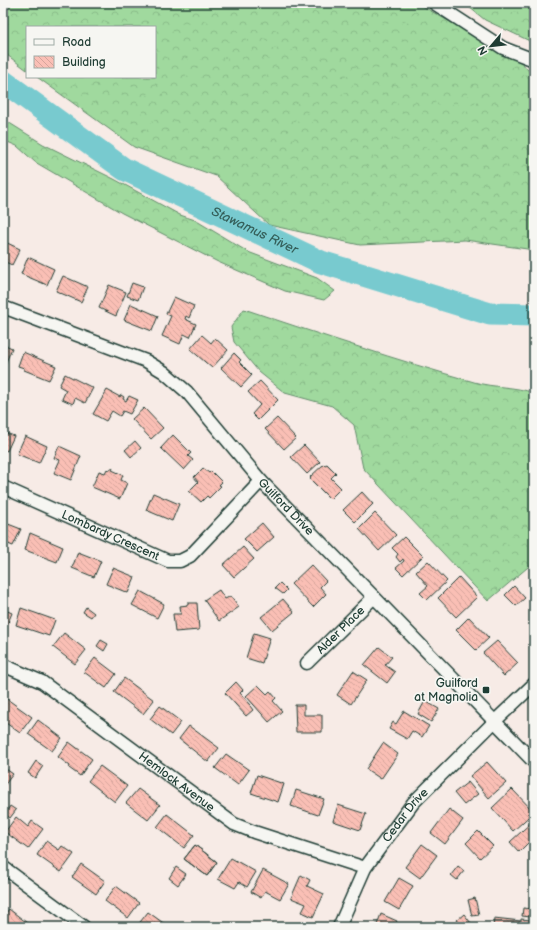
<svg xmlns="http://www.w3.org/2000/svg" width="537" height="930" font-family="'Balsamiq Sans',sans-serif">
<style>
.forest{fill:url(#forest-crowns);stroke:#608b69}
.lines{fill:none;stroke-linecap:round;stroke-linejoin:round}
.river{stroke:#78cacf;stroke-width:23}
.building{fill:url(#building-back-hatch);stroke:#1f3d34}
.minor-casing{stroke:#1f3d34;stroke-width:15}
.minor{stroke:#f6f6f2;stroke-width:12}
.poi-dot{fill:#1f3d34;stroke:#f6f6f2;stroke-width:1.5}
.labels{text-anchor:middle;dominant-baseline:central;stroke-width:3.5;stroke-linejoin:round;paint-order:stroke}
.street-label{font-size:12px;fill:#1f3d34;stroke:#f6f6f2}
.poi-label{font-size:12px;fill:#1f3d34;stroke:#f6f6f2;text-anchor:end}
.water-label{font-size:13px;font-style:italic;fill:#35605b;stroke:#f6f6f2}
</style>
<defs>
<pattern id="forest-crowns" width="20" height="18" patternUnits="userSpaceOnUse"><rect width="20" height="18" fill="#a0d99e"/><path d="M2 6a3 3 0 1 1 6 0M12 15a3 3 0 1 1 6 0" fill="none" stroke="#89bb89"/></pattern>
<pattern id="building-back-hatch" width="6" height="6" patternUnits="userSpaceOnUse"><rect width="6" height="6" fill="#fabfb5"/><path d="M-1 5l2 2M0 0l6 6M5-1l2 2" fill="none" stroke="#d6a59c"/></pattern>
</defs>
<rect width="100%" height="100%" fill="#f7ebe6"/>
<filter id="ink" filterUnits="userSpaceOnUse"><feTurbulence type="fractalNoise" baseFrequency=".025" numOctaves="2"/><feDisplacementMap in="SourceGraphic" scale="8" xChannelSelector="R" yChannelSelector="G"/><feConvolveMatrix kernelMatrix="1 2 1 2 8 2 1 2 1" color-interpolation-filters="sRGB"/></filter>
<g filter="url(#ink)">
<path class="forest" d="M3,3H417L522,63L534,77V250L465,240L360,245L269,225L216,176L134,147L37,77H155V27H27V70L7,55L3,46Z
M464,3H534V43L485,20Z
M3,119L43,144L114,179L180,215L195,220L248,252L317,278L335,291L324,300L285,291L218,262L122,213L35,162L17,146L3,140Z
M244,309C321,335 397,360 474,382C494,388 515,386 534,393V562L488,601L363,468L354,425L332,406L285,393L259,372L234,342L231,327Z"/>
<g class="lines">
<path class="river" id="s1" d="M3,81L124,169L321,262L490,314L534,315"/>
</g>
<path class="building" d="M3,241L20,249L12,265L3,261Z
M28,257L54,269L47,285L21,274Z
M63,276L88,287L81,302L56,291Z
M132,283L143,287L138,300L127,296Z
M109,285L126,292L116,316L99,308Z
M174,297L194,306L189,318L186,316L185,319L196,324L190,337L184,334L180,344L162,336L171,316L166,314Z
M131,304L158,316L152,331L124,320Z
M202,335L211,343L215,338L228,350L212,368L190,349Z
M3,344L12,348L3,369Z
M23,352L56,366L49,380L24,370V368L18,366Z
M234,353L241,360L239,362L252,375L241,387L221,368Z
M65,374L93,388L85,403L75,398L73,404L62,399L66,390L59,386Z
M260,381L278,400L258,420L252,414L260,405L248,392Z
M107,390L120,397L121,395L124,397L123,399L126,401L129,396L138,400L130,414L123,411L120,416L112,411L106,421L93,414Z
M144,408L163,428L151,439L132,419Z
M277,418L296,438L284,449L265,429Z
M3,432L14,436L7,451L3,449Z
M173,435L191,453L188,456L193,460L184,470L161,448Z
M25,436L47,446L39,463L17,454Z
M135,441L141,448L131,457L125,450Z
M304,445L320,462L307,474L291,457Z
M59,446L81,456L71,480L54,473L60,460L54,458Z
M324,464L325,465L327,464L336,473L331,478L341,488L330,499L310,479L311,478L310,477Z
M111,468H113L112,470L123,475L121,480L127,483L120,499L92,487L99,471L105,473L107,469L110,470Z
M203,468L209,473L211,471L222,482L219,485L221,486L209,498L207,496L201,502L189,491L198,482L194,477Z
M362,492L373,504L355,522L343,510Z
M153,493L179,504L172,521L146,510Z
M375,513L396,535L379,551L359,529Z
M3,522L21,529L13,546L3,542Z
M262,523L274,537L257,552L244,539Z
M30,533L63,547L57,562L25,550Z
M404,537L423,556L403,575L396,568L404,561L403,559L400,562L396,557L398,554L392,548Z
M243,547L254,559L234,577L223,565Z
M78,552L101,561L94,577L72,568Z
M428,561L447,581L427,600L420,593L428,586L416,572Z
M311,565L326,581L320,587L326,594L313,607L291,584Z
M113,568L135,577L128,593L106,584Z
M459,577L477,597L456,617L438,598Z
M280,583L287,590L283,594L275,588Z
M514,586L525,598L516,606L505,595Z
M219,590L225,599L231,596L239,607L219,621L204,600Z
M140,591L164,604L157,618L132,605Z
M534,596V607L529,601Z
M283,599L294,612L272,630L261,617Z
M188,603H197L199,630L175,632L173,614H181L180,606L188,605Z
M86,607L94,613L91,617L83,612Z
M21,608L55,620L49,636L16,625Z
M3,609L12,613L5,630L3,629Z
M469,617L489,638L476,650L456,630Z
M64,633L86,650L75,664L53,647Z
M254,633L270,638L262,663L246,658Z
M101,640L108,644L104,651L97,646Z
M497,641L518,663L504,676L483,653Z
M379,647L392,657L385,665L395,672L387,683L364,665Z
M95,658L116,674L106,688L84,672Z
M353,671L367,680L351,704L337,695Z
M124,678L154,700L143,714L114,692Z
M236,682L243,690L240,693L251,705L250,706L253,710L246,716L225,693Z
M258,685L267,694L270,691L276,698L273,701L282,711L269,722L246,696Z
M7,699L32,717L20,733L3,721V705Z
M425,701L439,709L431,722L418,714Z
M295,705H304V715H322V732H296Z
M160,706L181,722L171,735L150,719Z
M404,711L429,726L422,737L412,731L407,739L389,729L393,722L396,724Z
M38,720L62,738L52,751L28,734Z
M189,726L219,748L208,762L179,739Z
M69,742L92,759L80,776L69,768L70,766L58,757Z
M383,743L398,754L381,779L366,769Z
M226,754L249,770L238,785L215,768Z
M36,761L43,766L35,778L28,773Z
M487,762L506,783L489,798L470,776Z
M100,766L127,786L115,802L88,781Z
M3,767L13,774L3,787Z
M257,775L284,784L278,802L251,793Z
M468,782L478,794L464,805L454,793Z
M138,789L160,805L148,820L126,803Z
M512,789L534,812L513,831L492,808Z
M296,790L324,799L318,815L291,806Z
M338,805L366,814L360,830L333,821Z
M10,806L16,810L10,818L5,814Z
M449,809L463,820L445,844L431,833Z
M167,814L194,835L184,848L157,827Z
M16,817L28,827L32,821L43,829L28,849L5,832Z
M534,820V846L529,842L519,852L510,842Z
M478,831L493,846L480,858L466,843Z
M46,841L59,850L62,846L74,854L61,872L37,855Z
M422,844L437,855L420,878L405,867Z
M195,845L217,862L207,876L184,859Z
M195,845L217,862L207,876L184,859Z
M231,858L256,872L247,887L239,882L235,888L218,879Z
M81,864L105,881L96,894L72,877Z
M458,866L464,871L457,880L451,875Z
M176,867L186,874L178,885L169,878Z
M263,870L289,884L280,899L265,891L261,898L251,892Z
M301,875L310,880L307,886L324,894L313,917L302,912L306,904L291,898Z
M399,878L413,886L399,910L385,902Z
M116,886L139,903L128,918L105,901Z
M475,898L479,915L472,916L468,900Z
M523,908L532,909L531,917L522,916Z
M9,909L31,926L30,927L3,926V917Z
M148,912L169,927H138L137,926Z
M381,914L397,921L394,927H376Z
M464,914L474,927H460L461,926L457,920Z
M494,918L521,921V919L531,920L530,927H493Z"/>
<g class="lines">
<g class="minor-casing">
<g id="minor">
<path d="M434,3L503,48L534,60"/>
<path id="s2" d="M3,307L146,361L164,372L187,392L261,481L374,597L534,762"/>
<path id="s3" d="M3,487L168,561H180L190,556L261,481"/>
<path id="s4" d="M307,663L374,597"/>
<path id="s5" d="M3,665L42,682L234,824L254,832L365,868"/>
<path d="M3,867L84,927"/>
<path id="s6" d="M339,927L365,868L413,803L495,721L534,684"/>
</g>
</g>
<use href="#minor" class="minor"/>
</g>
</g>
<rect class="poi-dot" x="482" y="686" width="8" height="8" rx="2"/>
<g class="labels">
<g class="street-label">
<text stroke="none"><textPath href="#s2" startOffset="356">Guilford Drive</textPath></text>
<text stroke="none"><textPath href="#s3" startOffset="118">Lombardy Crescent</textPath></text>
<text stroke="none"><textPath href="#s4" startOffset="47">Alder Place</textPath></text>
<text stroke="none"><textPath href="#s5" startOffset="210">Hemlock Avenue</textPath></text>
<text stroke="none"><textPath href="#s6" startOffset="131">Cedar Drive</textPath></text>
</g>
<g class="poi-label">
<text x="478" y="683">Guilford<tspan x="478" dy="14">at Magnolia</tspan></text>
</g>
<g class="water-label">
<text stroke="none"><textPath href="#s1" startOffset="294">Stawamus River</textPath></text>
</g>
</g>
<rect width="537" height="930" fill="none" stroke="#f6f6f2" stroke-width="16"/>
<rect x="8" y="8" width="521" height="914" fill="none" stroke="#1f3d34" stroke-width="1.5" filter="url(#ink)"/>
<rect x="26" y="26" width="130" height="52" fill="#f6f6f2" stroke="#a0aca6"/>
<rect x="34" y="39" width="20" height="6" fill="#f6f6f2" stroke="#a0aca6"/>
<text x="62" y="46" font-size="12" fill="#1f3d34">Road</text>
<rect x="34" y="56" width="20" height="12" fill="url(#building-back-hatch)" stroke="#a0aca6"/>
<text x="62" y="66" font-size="12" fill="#1f3d34">Building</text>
<g transform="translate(491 46) rotate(242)" stroke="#f6f6f2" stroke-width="3" paint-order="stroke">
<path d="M0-3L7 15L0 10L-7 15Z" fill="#1f3d34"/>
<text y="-6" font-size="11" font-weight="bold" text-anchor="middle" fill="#1f3d34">N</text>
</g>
</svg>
